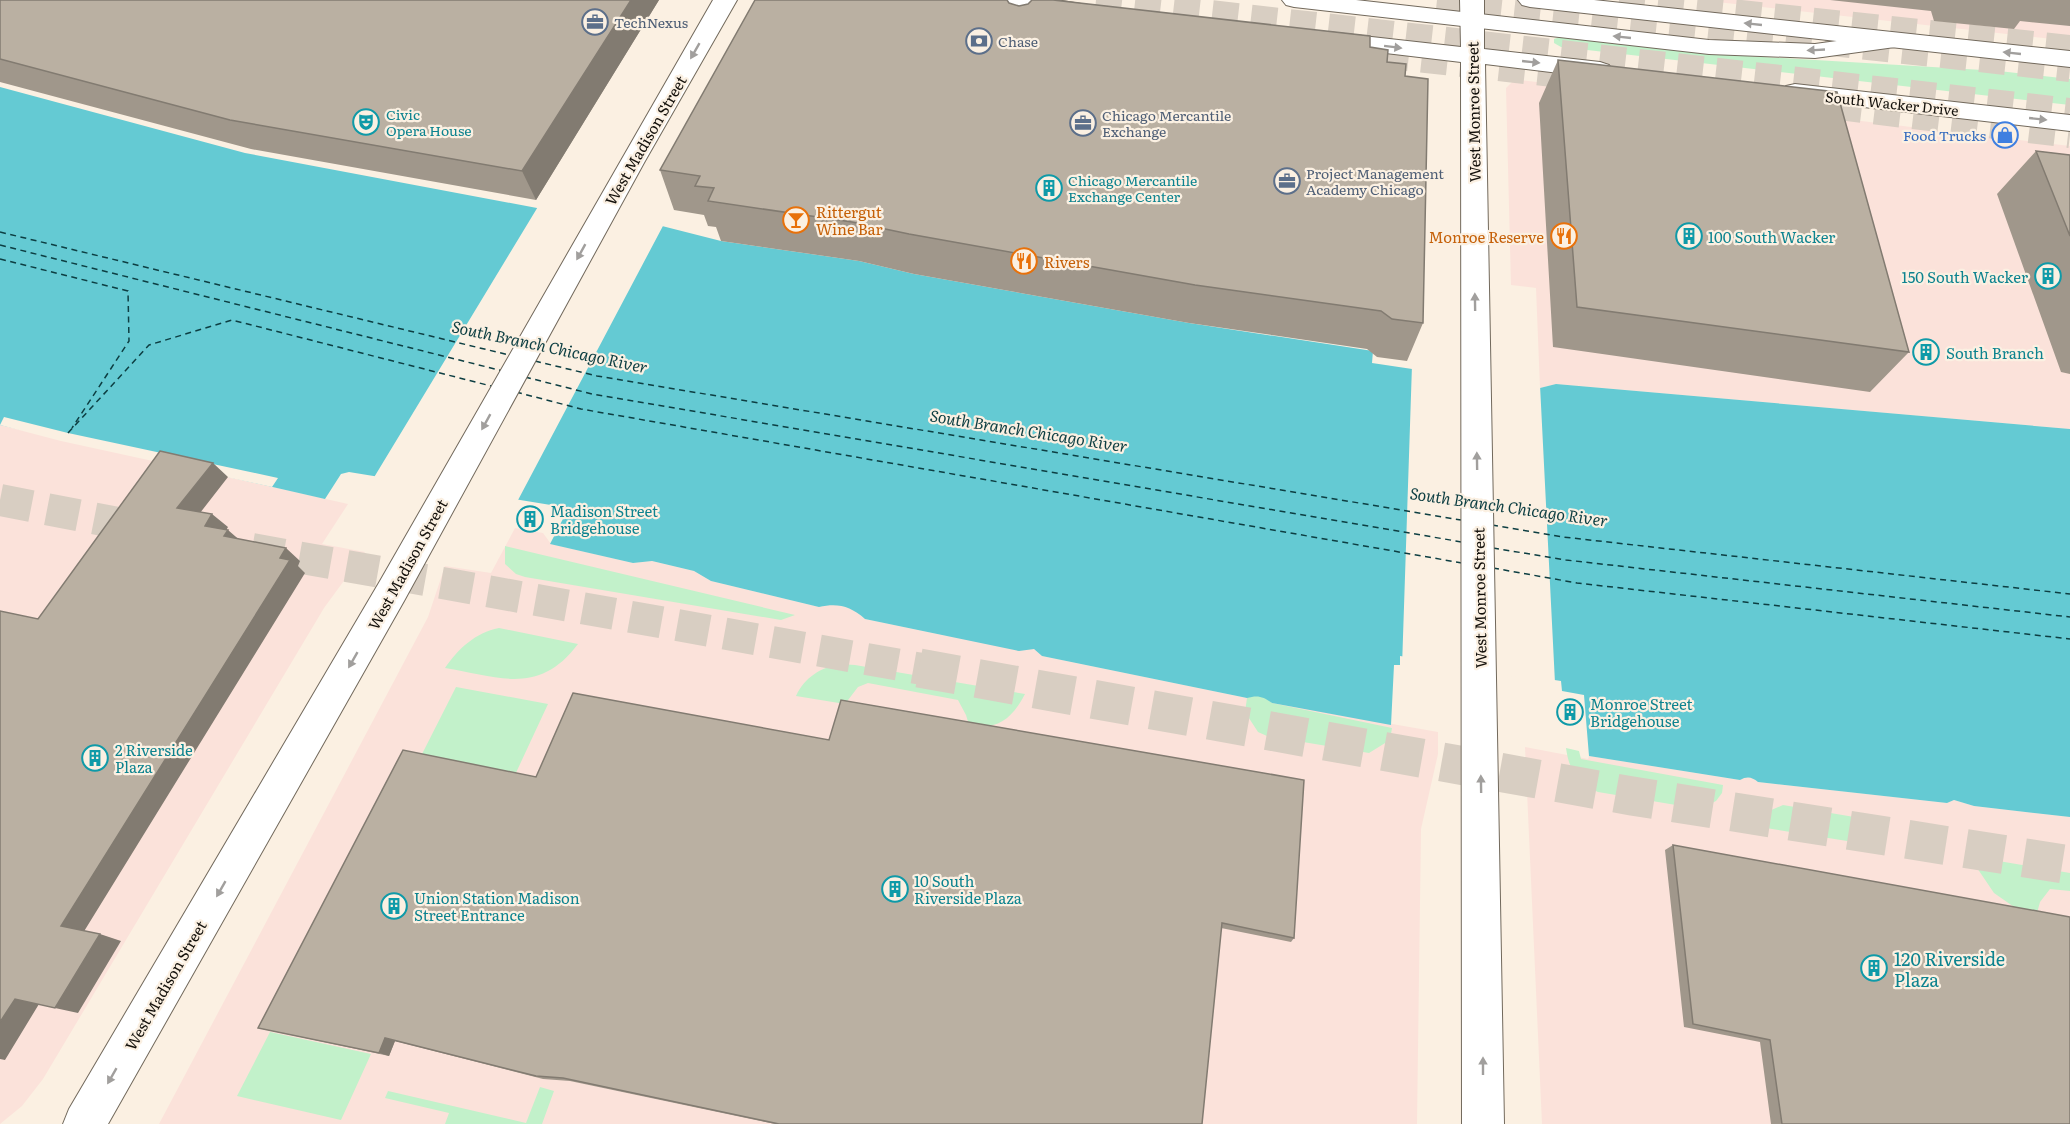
<svg xmlns="http://www.w3.org/2000/svg" width="2070" height="1124" font-family="Literata,serif">
<style>
.commercial{fill:#fbe2da}
.green{fill:#c2f1ca}
.water{fill:#64cad3}
.pier{fill:#fbf0e2}
.lines{fill:none;stroke-linecap:round;stroke-linejoin:round}
.ferry{stroke:#0d3e42;stroke-width:1.5;stroke-dasharray:6 4.5;stroke-linecap:butt}
.minor-tunnel-far2{stroke:#d8cec2;stroke-width:26;stroke-dasharray:26 13;stroke-linecap:butt}
.minor-tunnel-far1{stroke:#d8cec2;stroke-width:32;stroke-dasharray:32 16;stroke-linecap:butt}
.minor-tunnel{stroke:#d8cec2;stroke-width:39;stroke-dasharray:39 20;stroke-linecap:butt}
.highway-tunnel{stroke:#d8cec2;stroke-width:26;stroke-dasharray:26 13;stroke-linecap:butt}
.major-casing{stroke:#72695c;stroke-width:2}
.highway-casing{stroke:#72695c;stroke-width:2}
.major{fill:#fff;fill-rule:evenodd}
.highway{fill:#fff;fill-rule:evenodd}
.wall{fill:#a0978b}
.shaded-wall{fill:#827b71}
.building{fill:#bab0a2;stroke:#827b71;stroke-width:1.5}
.oneway{fill:#a19f9d}
.labels{text-anchor:middle;dominant-baseline:central;stroke-width:4.5;stroke-linejoin:round;paint-order:stroke}
.far-service-label{font-size:14px;fill:#4e5e75;stroke:#fbf0e2;text-anchor:start}
.far-street-label{font-size:14px;fill:#13100b;stroke:#fbf0e2}
.far-culture-label{font-size:14px;fill:#0d838f;stroke:#fbf0e2;text-anchor:start}
.far-shop-label{font-size:14px;fill:#366cbe;stroke:#fbf0e2;text-anchor:end}
.street-label{font-size:15px;fill:#13100b;stroke:#fbf0e2}
.food-label{font-size:15px;fill:#c56008;stroke:#fbf0e2;text-anchor:start}
.culture-label{font-size:15px;fill:#0d838f;stroke:#fbf0e2;text-anchor:start}
.water-label{font-size:16px;font-style:italic;fill:#0d3e42;stroke:#fbf0e2}
.near-culture-label{font-size:18px;fill:#0d838f;stroke:#fbf0e2;text-anchor:start}
</style>
<rect width="100%" height="100%" fill="#fbf0e2"/>
<path class="commercial" d="M1699,0H2070V41Z
M1520,80L2070,146V429L1556,384L1540,388L1536,288L1511,285L1506,88L1512,82Z
M0,425L348,504L322,544L365,552L324,608L43,1079L22,1106L0,1124Z
M515,528L543,533L551,544L633,563L652,561L694,571L711,581L819,607L834,604L853,609L865,619L942,635L1034,649L1042,656L1247,698L1256,695L1265,697L1272,703L1438,732V754L1421,829L1417,1124H159L428,617L445,566L491,573Z
M1525,747L1588,759L1589,756L1740,780L1745,777L1753,778L1758,782L1947,803L1954,800L1974,806L2070,817V1124H1542Z"/>
<path class="green" d="M1560,37L1715,54L1999,71L2070,79V105L1561,47L1554,43V39Z
M505,546L795,615L781,620L525,577L516,574L505,564Z
M499,628L578,644C539,696 499,677 445,668C459,648 475,633 499,628Z
M840,664L855,665L1025,694C1012,719 997,731 969,725L966,715L958,700L868,683L858,687L845,704L796,696C805,677 820,668 840,664Z
M456,687L548,704L514,777L420,758Z
M1256,695L1265,697L1272,703L1392,728L1390,740L1369,753L1267,736L1258,732L1245,712L1247,698Z
M1566,748L1579,751L1581,759L1723,785L1722,793L1716,801L1700,809L1598,792C1577,783 1569,770 1566,748Z
M1783,805L1884,822L1880,838L1866,844L1760,827L1762,814Z
M1969,856L2070,873V891L2050,889L2040,902L2037,913L2017,909L1994,893Z
M270,1032L371,1054L341,1120L237,1096Z
M540,1087L554,1091L542,1124H445L449,1113L385,1098L388,1091L526,1123Z"/>
<path class="water" d="M0,87L245,153L537,208L662,226L721,241L859,261L914,274L1189,323L1373,351L1372,363L1540,388L1556,384L2070,429V817L1974,806L1954,800L1947,803L1758,782C1752,777 1747,776 1740,780L1589,756L1584,695L1562,691L1561,681L1400,656V665H1394L1391,725L1272,703C1263,696 1257,695 1247,698L1042,656L1034,649L1019,651L865,619C850,606 838,603 819,607L711,581L694,571L652,561L633,563L550,544L566,513L563,507L349,472L341,474L325,499L0,425Z"/>
<path class="pier" d="M539,205L664,224L517,502L373,479Z
M1412,365L1540,385L1555,683L1403,659L1402,667Z
M4,417L68,433L278,478L272,487L61,441L0,425Z"/>
<g class="lines">
<path class="ferry" d="M0,232L509,355
M0,245L503,371
M0,259L128,291L129,341L72,428
M535,361L597,376L1461,520
M525,377L592,394L1462,542
M516,392L581,409L1462,563
M68,433L149,345L232,320L491,386
M1492,525L1563,537L2070,594
M1493,548L1566,560L2070,617
M1493,568L1577,583L2070,639"/>
<path class="minor-tunnel-far2" d="M1619,0L2070,48
M1344,51L1597,79
M1797,102L2070,135"/>
<path class="minor-tunnel-far1" d="M0,500L154,530
M252,549L928,670"/>
<path class="minor-tunnel" d="M919,668L1632,796L2070,865"/>
<path class="highway-tunnel" d="M1096,0L2070,111
M1437,0L2070,69"/>
<g class="major-casing">
<path id="major" d="M713,0H737L645,161L404,601L108,1124H63L69,1109L380,581Z
M987,0H1056L1081,4L1085,9L1081,14L1073,16L999,7L991,5Z
M1460,0H1484V49L1600,62L1609,65L1612,70L1609,75L1600,78L1485,64L1504,1124H1462L1461,62L1327,46L1319,44L1315,39L1319,34L1327,32L1461,47Z
M1518,0H1594L2070,51V67L1530,7L1522,5Z
M1795,84L2070,115V131L1786,98L1783,92L1786,86Z"/>
</g>
<g class="highway-casing">
<path id="highway" d="M1282,0H1356L1709,40L1815,44L1895,33L1903,35L1907,40L1903,45L1895,47L1815,58L1709,54L1294,7L1286,5Z"/>
</g>
<use href="#major" class="major"/>
<use href="#highway" class="highway"/>
</g>
<path class="wall" d="M0,0H659L536,200L251,149L0,82Z
M1830,0H2070V26L2020,21L2014,29L1934,21L1931,11Z
M1009,3L1019,6L1370,47L1405,76L1423,323L1407,361L1377,357L1367,349L1189,323L914,274L859,261L721,241L716,227L708,226L704,215L674,210L660,170Z
M1558,60L1909,352L1870,392L1553,347L1539,103Z
M2036,151L2070,155V374L2061,372L1997,194Z
M536,777L1294,938L1291,942L1221,928L1202,1124H775L570,1081L543,1079L395,1041L389,1056L258,1028Z
M1673,845L2070,1124H1771L1760,1042L1684,1027L1665,850Z"/>
<path class="shaded-wall" d="M631,0H659L536,200L522,171Z
M213,463L228,477L193,522L177,508Z
M212,514L228,527L221,539L205,526Z
M228,530L243,543L224,536Z
M286,548L300,561L298,566L305,573L83,933L61,926Z
M100,934L121,941L78,1013L55,1008Z
M15,999L39,1004L5,1060L0,1059V1022Z
M385,1038L395,1041L389,1056L379,1053Z"/>
<path class="building" d="M0,0H631L522,171L230,120L0,59Z
M755,0H1007L1009,3L1019,6L1028,4L1032,0H1053L1370,36V47L1388,50L1387,62L1406,64L1405,76L1428,79L1423,323L1392,319L1381,311L1195,285L909,234L852,222L708,201L714,188L695,186L700,176L660,170Z
M1558,60L1837,92L1909,352L1577,307Z
M2036,151L2070,155V236Z
M160,451L213,463L177,508L212,514L205,526L228,530L224,536L286,548L280,558L290,560L61,926L100,934L55,1008L15,999L0,1022V611L38,619Z
M573,693L829,740L841,700L1304,780L1294,938L1222,923L1202,1124H779L563,1078L536,1076L385,1038L379,1053L258,1028L403,750L536,777Z
M1673,845L2070,917V1124H1782L1770,1040L1693,1024Z"/>
<defs><path id="oneway-solid" d="M-6-.8H1V-3.2L6.5 0L1 3.2V.8H-6Z" transform="scale(1.5)"/></defs>
<g class="oneway">
<use href="#oneway-solid" transform="translate(1753 24) rotate(-174)"/>
<use href="#oneway-solid" transform="translate(1622 37) rotate(-174)"/>
<use href="#oneway-solid" transform="translate(1393 47) rotate(7)"/>
<use href="#oneway-solid" transform="translate(1816 50) rotate(177)"/>
<use href="#oneway-solid" transform="translate(695 51) rotate(120)"/>
<use href="#oneway-solid" transform="translate(2012 53) rotate(-174)"/>
<use href="#oneway-solid" transform="translate(1531 62) rotate(6)"/>
<use href="#oneway-solid" transform="translate(2038 119) rotate(6)"/>
<use href="#oneway-solid" transform="translate(581 252) rotate(119)"/>
<use href="#oneway-solid" transform="translate(1475 302) rotate(-91)"/>
<use href="#oneway-solid" transform="translate(486 422) rotate(119)"/>
<use href="#oneway-solid" transform="translate(1477 461) rotate(-91)"/>
<use href="#oneway-solid" transform="translate(353 660) rotate(120)"/>
<use href="#oneway-solid" transform="translate(1481 784) rotate(-91)"/>
<use href="#oneway-solid" transform="translate(221 889) rotate(120)"/>
<use href="#oneway-solid" transform="translate(1483 1066) rotate(-90)"/>
<use href="#oneway-solid" transform="translate(112 1076) rotate(120)"/>
</g>
<defs>
<g id="office-ring" transform="scale(1.35)"><circle r="9.5" fill="#fbf0e2" stroke="#5c6f8a" stroke-width="1.5"/><path d="M-6-3h4V-5.5h4V-3h4V5H-6ZM-1-4.5V-3h2v-1.5ZM-6 0V1H6V0Z" fill="#5c6f8a"/></g>
<g id="bank-ring" transform="scale(1.35)"><circle r="9.5" fill="#fbf0e2" stroke="#5c6f8a" stroke-width="1.5"/><path d="M-6-4H6V4H-6ZM0-2.3a2.3 2.3 0 1 0 0 4.6a2.3 2.3 0 1 0 0-4.6Z" fill="#5c6f8a"/></g>
<g id="theatre-ring" transform="scale(1.35)"><circle r="9.5" fill="#fbf0e2" stroke="#0f9aa8" stroke-width="1.5"/><path d="M-5-5.5Q0-4 5-5.5V0Q5 5 0 6Q-5 5-5 0ZM-3.3-2.5H-1v1.5H-3.3ZM1-2.5H3.3v1.5H1ZM-2.8 1Q0 5.5 2.8 1Z" fill="#0f9aa8"/></g>
<g id="shop-ring" transform="scale(1.35)"><circle r="9.5" fill="#fbf0e2" stroke="#3f7fe0" stroke-width="1.5"/><path d="M-5-2.5h2.3a2.7 3.5 0 0 1 5.4 0H5L5.5 6h-11ZM-1.5-2.5h3a1.5 2.3 0 0 0-3 0Z" fill="#3f7fe0"/></g>
<g id="building-ring" transform="scale(1.35)"><circle r="9.5" fill="#fbf0e2" stroke="#0f9aa8" stroke-width="1.5"/><path d="M-4-6H4V6H1V3H-1V6H-4ZM-2.5-4.3h1.7v1.8h-1.7ZM.8-4.3h1.7v1.8H.8ZM-2.5-1h1.7V.8h-1.7ZM.8-1h1.7V.8H.8Z" fill="#0f9aa8"/></g>
<g id="bar-ring" transform="scale(1.35)"><circle r="9.5" fill="#fbf0e2" stroke="#e8710a" stroke-width="1.5"/><path d="M-6-5H6L.8 .8V4.5H3.5V6h-7V4.5H-.8V.8Z" fill="#e8710a"/></g>
<g id="restaurant-ring" transform="scale(1.35)"><circle r="9.5" fill="#fbf0e2" stroke="#e8710a" stroke-width="1.5"/><path d="M-5-6h1v4h1v-4h1v4h1v-4h1v5L-1.5 .5V6h-2V.5L-5-1ZM5-6V6H3V1.5H1.5Q1.5-4 5-6Z" fill="#e8710a"/></g>
</defs>
<g fill-rule="evenodd">
<use href="#office-ring" x="595" y="22"/>
<use href="#bank-ring" x="979" y="41"/>
<use href="#theatre-ring" x="366" y="122"/>
<use href="#office-ring" x="1083" y="123"/>
<use href="#shop-ring" x="2005" y="135"/>
<use href="#office-ring" x="1287" y="181"/>
<use href="#building-ring" x="1049" y="188"/>
<use href="#bar-ring" x="796" y="220"/>
<use href="#restaurant-ring" x="1564" y="236"/>
<use href="#building-ring" x="1689" y="236"/>
<use href="#restaurant-ring" x="1024" y="261"/>
<use href="#building-ring" x="2048" y="276"/>
<use href="#building-ring" x="1926" y="352"/>
<use href="#building-ring" x="530" y="519"/>
<use href="#building-ring" x="1570" y="712"/>
<use href="#building-ring" x="95" y="758"/>
<use href="#building-ring" x="895" y="889"/>
<use href="#building-ring" x="394" y="906"/>
<use href="#building-ring" x="1874" y="968"/>
</g>
<g class="labels">
<g class="far-service-label">
<text x="614" y="22">TechNexus</text>
<text x="998" y="41">Chase</text>
<text x="1102" y="115">Chicago Mercantile<tspan x="1102" dy="16">Exchange</tspan></text>
<text x="1306" y="173">Project Management<tspan x="1306" dy="16">Academy Chicago</tspan></text>
</g>
<g class="far-street-label">
<text transform="translate(1892 103) rotate(6)">South Wacker Drive</text>
</g>
<g class="far-culture-label">
<text x="386" y="114">Civic<tspan x="386" dy="16">Opera House</tspan></text>
<text x="1068" y="180">Chicago Mercantile<tspan x="1068" dy="16">Exchange Center</tspan></text>
</g>
<g class="far-shop-label">
<text x="1986" y="135">Food Trucks</text>
</g>
<g class="street-label">
<text transform="translate(1473 112) rotate(-91)">West Monroe Street</text>
<text transform="translate(645 140) rotate(-60)">West Madison Street</text>
<text transform="translate(407 564) rotate(-61)">West Madison Street</text>
<text transform="translate(1479 598) rotate(-91)">West Monroe Street</text>
<text transform="translate(165 985) rotate(-60)">West Madison Street</text>
</g>
<g class="food-label">
<text x="816" y="211">Rittergut<tspan x="816" dy="17">Wine Bar</tspan></text>
<text x="1544" y="236" text-anchor="end">Monroe Reserve</text>
<text x="1044" y="261">Rivers</text>
</g>
<g class="culture-label">
<text x="1708" y="236">100 South Wacker</text>
<text x="2028" y="276" text-anchor="end">150 South Wacker</text>
<text x="1946" y="352">South Branch</text>
<text x="550" y="510">Madison Street<tspan x="550" dy="17">Bridgehouse</tspan></text>
<text x="1590" y="703">Monroe Street<tspan x="1590" dy="17">Bridgehouse</tspan></text>
<text x="115" y="749">2 Riverside<tspan x="115" dy="17">Plaza</tspan></text>
<text x="914" y="880">10 South<tspan x="914" dy="17">Riverside Plaza</tspan></text>
<text x="414" y="897">Union Station Madison<tspan x="414" dy="17">Street Entrance</tspan></text>
</g>
<g class="water-label">
<text transform="translate(550 346) rotate(12)">South Branch Chicago River</text>
<text transform="translate(1029 430) rotate(9)">South Branch Chicago River</text>
<text transform="translate(1509 506) rotate(8)">South Branch Chicago River</text>
</g>
<g class="near-culture-label">
<text x="1894" y="958">120 Riverside<tspan x="1894" dy="21">Plaza</tspan></text>
</g>
</g>
</svg>
